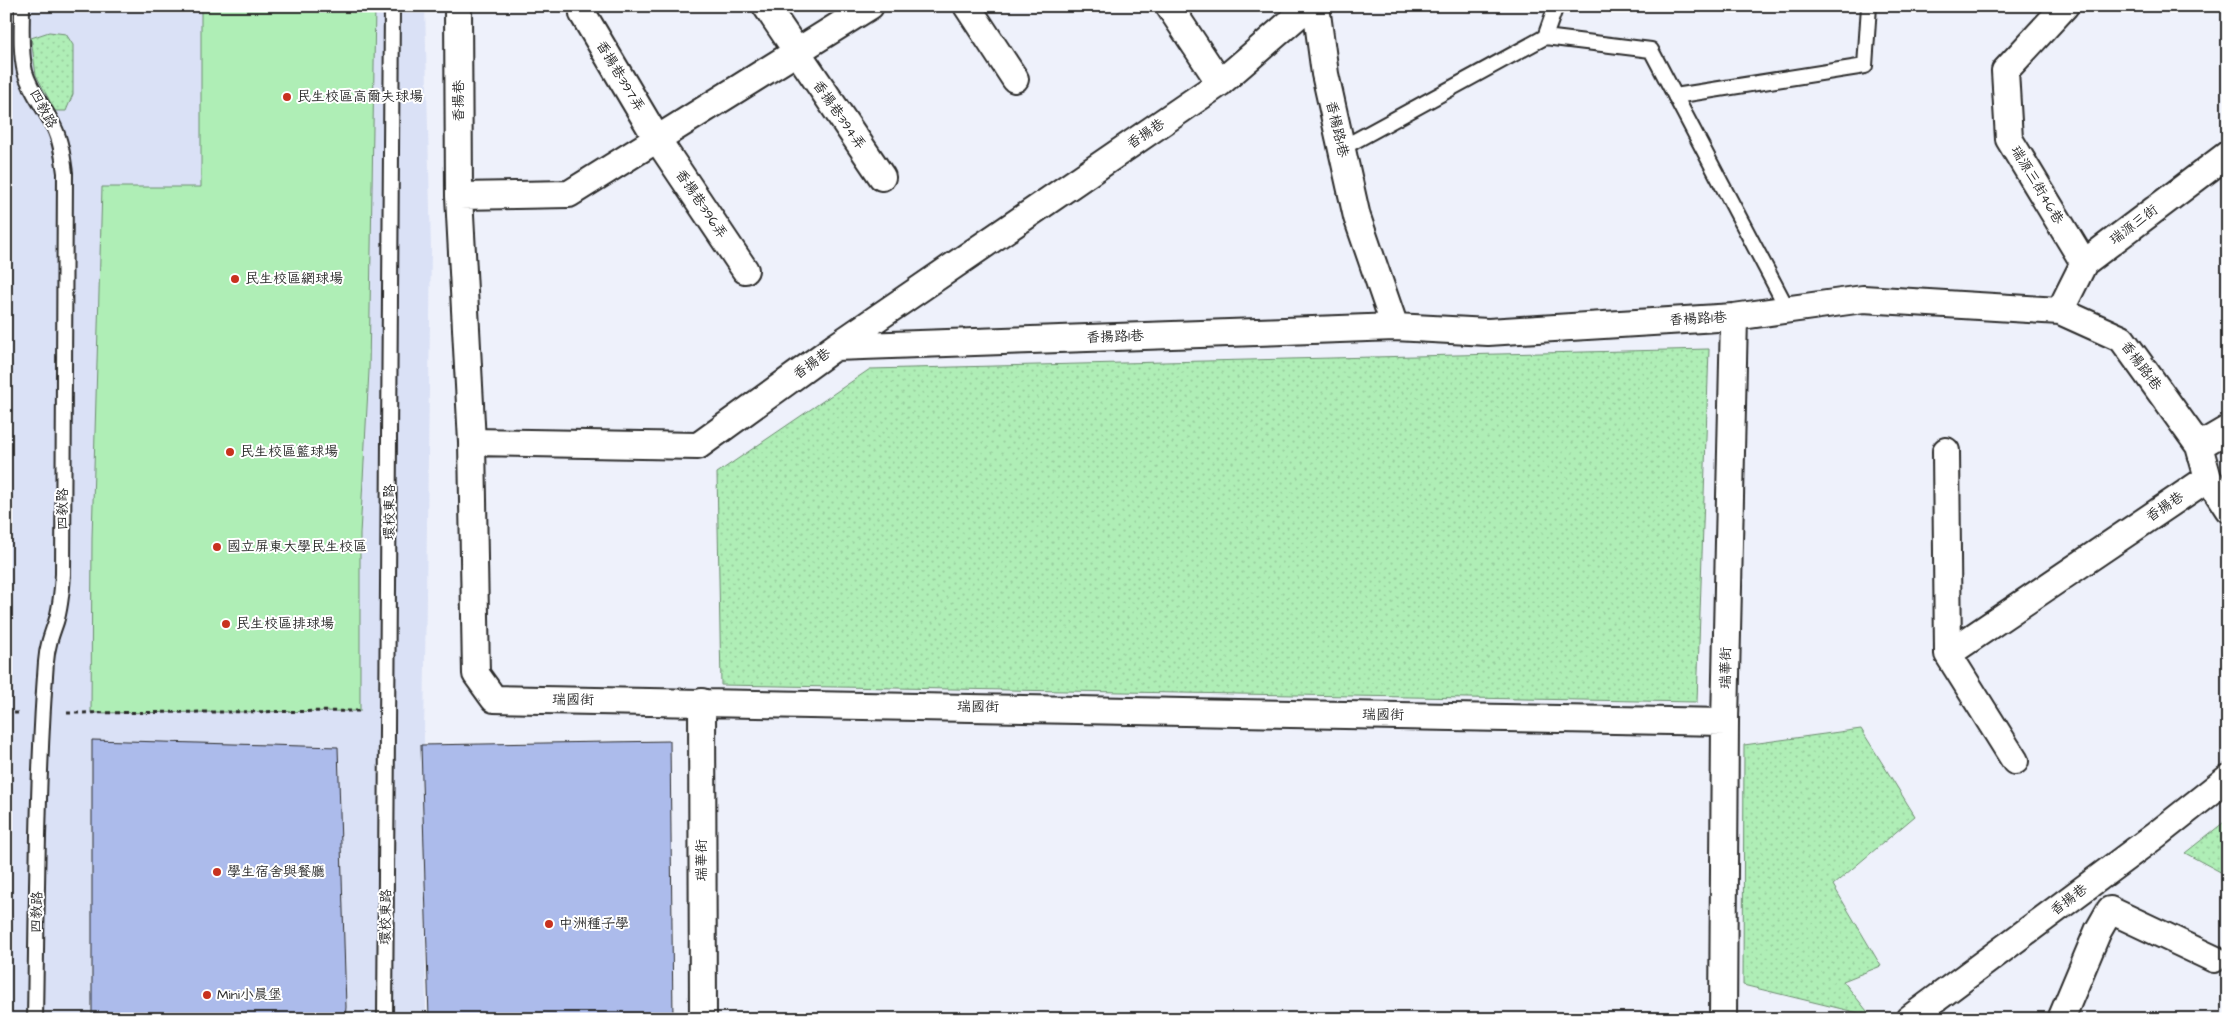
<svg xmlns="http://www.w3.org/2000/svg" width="2234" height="1025" font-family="'Architects Daughter','LXGW WenKai TC',sans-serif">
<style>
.built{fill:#dae1f6}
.grass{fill:url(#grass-dots);stroke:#6d8c70}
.pitch{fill:#afeeb6;stroke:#6d8c70}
.building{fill:#acbbeb;stroke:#2b2b2b}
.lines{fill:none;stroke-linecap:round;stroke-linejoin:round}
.lane-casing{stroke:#2b2b2b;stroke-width:18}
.street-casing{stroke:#2b2b2b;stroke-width:30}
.path{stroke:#2b2b2b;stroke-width:3;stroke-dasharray:4 4;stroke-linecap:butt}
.lane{stroke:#fff;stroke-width:14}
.street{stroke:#fff;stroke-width:26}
.poi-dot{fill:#c8321e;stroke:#fff;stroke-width:2}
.labels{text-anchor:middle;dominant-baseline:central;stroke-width:4;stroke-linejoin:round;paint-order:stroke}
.street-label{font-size:14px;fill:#2b2b2b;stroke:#fff}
.poi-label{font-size:14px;fill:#2b2b2b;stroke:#fff;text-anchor:start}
</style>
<defs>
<pattern id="grass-dots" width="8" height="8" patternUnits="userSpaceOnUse" patternTransform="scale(1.25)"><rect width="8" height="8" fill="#afeeb6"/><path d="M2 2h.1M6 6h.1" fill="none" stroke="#97cc9d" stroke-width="1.8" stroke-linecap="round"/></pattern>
</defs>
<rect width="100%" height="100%" fill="#eef1fb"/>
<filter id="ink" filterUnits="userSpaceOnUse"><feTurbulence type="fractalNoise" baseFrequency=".02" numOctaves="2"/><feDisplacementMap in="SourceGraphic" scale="10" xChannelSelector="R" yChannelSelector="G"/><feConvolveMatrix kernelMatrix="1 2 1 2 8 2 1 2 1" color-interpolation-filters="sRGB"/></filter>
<g filter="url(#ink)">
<path class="built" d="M6,6H425L431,250L424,734L426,1019H6Z"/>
<path class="grass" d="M49,32L66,34L73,45V94L66,111H55L36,75L31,38Z
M1709,349L1697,702L721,685L717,473L870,369Z
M1861,729L1915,816L1833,885L1881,966L1843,981L1871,1016L1743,985L1744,745Z
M2228,819V876L2185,853Z"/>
<path class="pitch" d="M201,6H375L369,371L360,534V711L91,713L92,538L102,187H201Z"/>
<path class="building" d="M92,740L338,747L346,1007L345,1019H92Z
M670,741L673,1019H429L421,745Z"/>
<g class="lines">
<g class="lane-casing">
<path id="lane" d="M22,6C22,28 20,51 25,72C31,93 45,108 54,127C61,141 63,158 65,173L63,574C62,590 61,606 56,622C51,636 47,647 46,662C37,781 37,900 35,1019
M1545,37L1556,6
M1675,96L1865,66L1869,6
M1342,148L1545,37L1651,50L1788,310
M385,1019L392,6"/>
</g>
<g class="street-casing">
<path id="street" d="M458,6L459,196L472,442L698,446L835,347L1220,83L1309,6
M766,6L882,177
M967,6L1015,79
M1169,6L1220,83
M1316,6L1325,74L1357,217L1395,327L1488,332L1734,317L1863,299L2060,311L2122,339L2199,446L2208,478L2228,509
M2065,6L2005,71L2009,139L2084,263
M583,14L657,139L745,270
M459,196L569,194L870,6
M2060,311L2084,263L2228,154
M835,347L1395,327
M472,442L476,674L494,699L1725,722
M2199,446L2228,429
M1946,451L1948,654L2015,761
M1948,654L2208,478
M702,702L703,1019
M1723,1019L1725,722L1734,317
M1909,1019L2156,835L2228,778
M2061,1019L2098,931L2110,910L2214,959"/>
</g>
<path class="path" d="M6,713H18
M67,713L363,711"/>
<use href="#lane" class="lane"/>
<use href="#street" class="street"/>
</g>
</g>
<g class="poi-dot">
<circle cx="287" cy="97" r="5"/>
<circle cx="235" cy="279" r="5"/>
<circle cx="230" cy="452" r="5"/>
<circle cx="217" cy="547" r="5"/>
<circle cx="226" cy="624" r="5"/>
<circle cx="217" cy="872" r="5"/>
<circle cx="549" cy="924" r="5"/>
<circle cx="207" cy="995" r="5"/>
</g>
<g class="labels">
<g class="street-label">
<text transform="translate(620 76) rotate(59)">香揚巷397弄</text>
<text transform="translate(459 101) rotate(-90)">香揚巷</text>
<text transform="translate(43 109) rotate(62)">四教路</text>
<text transform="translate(839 115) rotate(55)">香揚巷394弄</text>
<text transform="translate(1337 129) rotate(77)">香楊路1巷</text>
<text transform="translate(1146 134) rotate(-34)">香揚巷</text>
<text transform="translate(2037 185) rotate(59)">瑞源三街46巷</text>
<text transform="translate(701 204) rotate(56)">香揚巷396弄</text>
<text transform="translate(2134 225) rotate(-37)">瑞源三街</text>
<text transform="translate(1698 319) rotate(-3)">香楊路1巷</text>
<text transform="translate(1115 337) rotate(-2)">香揚路1巷</text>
<text transform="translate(812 364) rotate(-36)">香揚巷</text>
<text transform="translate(2141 366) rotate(53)">香楊路1巷</text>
<text transform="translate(2165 507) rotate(-34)">香揚巷</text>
<text transform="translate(63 509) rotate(-90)">四教路</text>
<text transform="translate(390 512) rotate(-90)">環校東路</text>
<text transform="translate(1726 668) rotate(-89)">瑞華街</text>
<text transform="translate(573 700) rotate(1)">瑞國街</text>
<text transform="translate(978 707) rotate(1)">瑞國街</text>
<text transform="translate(1383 715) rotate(1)">瑞國街</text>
<text transform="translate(702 860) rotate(-90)">瑞華街</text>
<text transform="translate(2069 900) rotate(-37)">香揚巷</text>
<text transform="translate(37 912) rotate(-88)">四教路</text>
<text transform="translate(386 917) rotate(-89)">環校東路</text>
</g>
<g class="poi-label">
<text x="297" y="97">民生校區高爾夫球場</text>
<text x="245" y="279">民生校區網球場</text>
<text x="240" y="452">民生校區籃球場</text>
<text x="227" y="547">國立屏東大學民生校區</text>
<text x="236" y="624">民生校區排球場</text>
<text x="227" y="872">學生宿舍與餐廳</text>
<text x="559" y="924">中洲種子學</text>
<text x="217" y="995">Mini小晨堡</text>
</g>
</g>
<rect width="2234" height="1025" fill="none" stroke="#fff" stroke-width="25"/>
<rect x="12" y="12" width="2209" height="1000" fill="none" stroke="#2b2b2b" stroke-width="2" filter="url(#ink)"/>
</svg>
